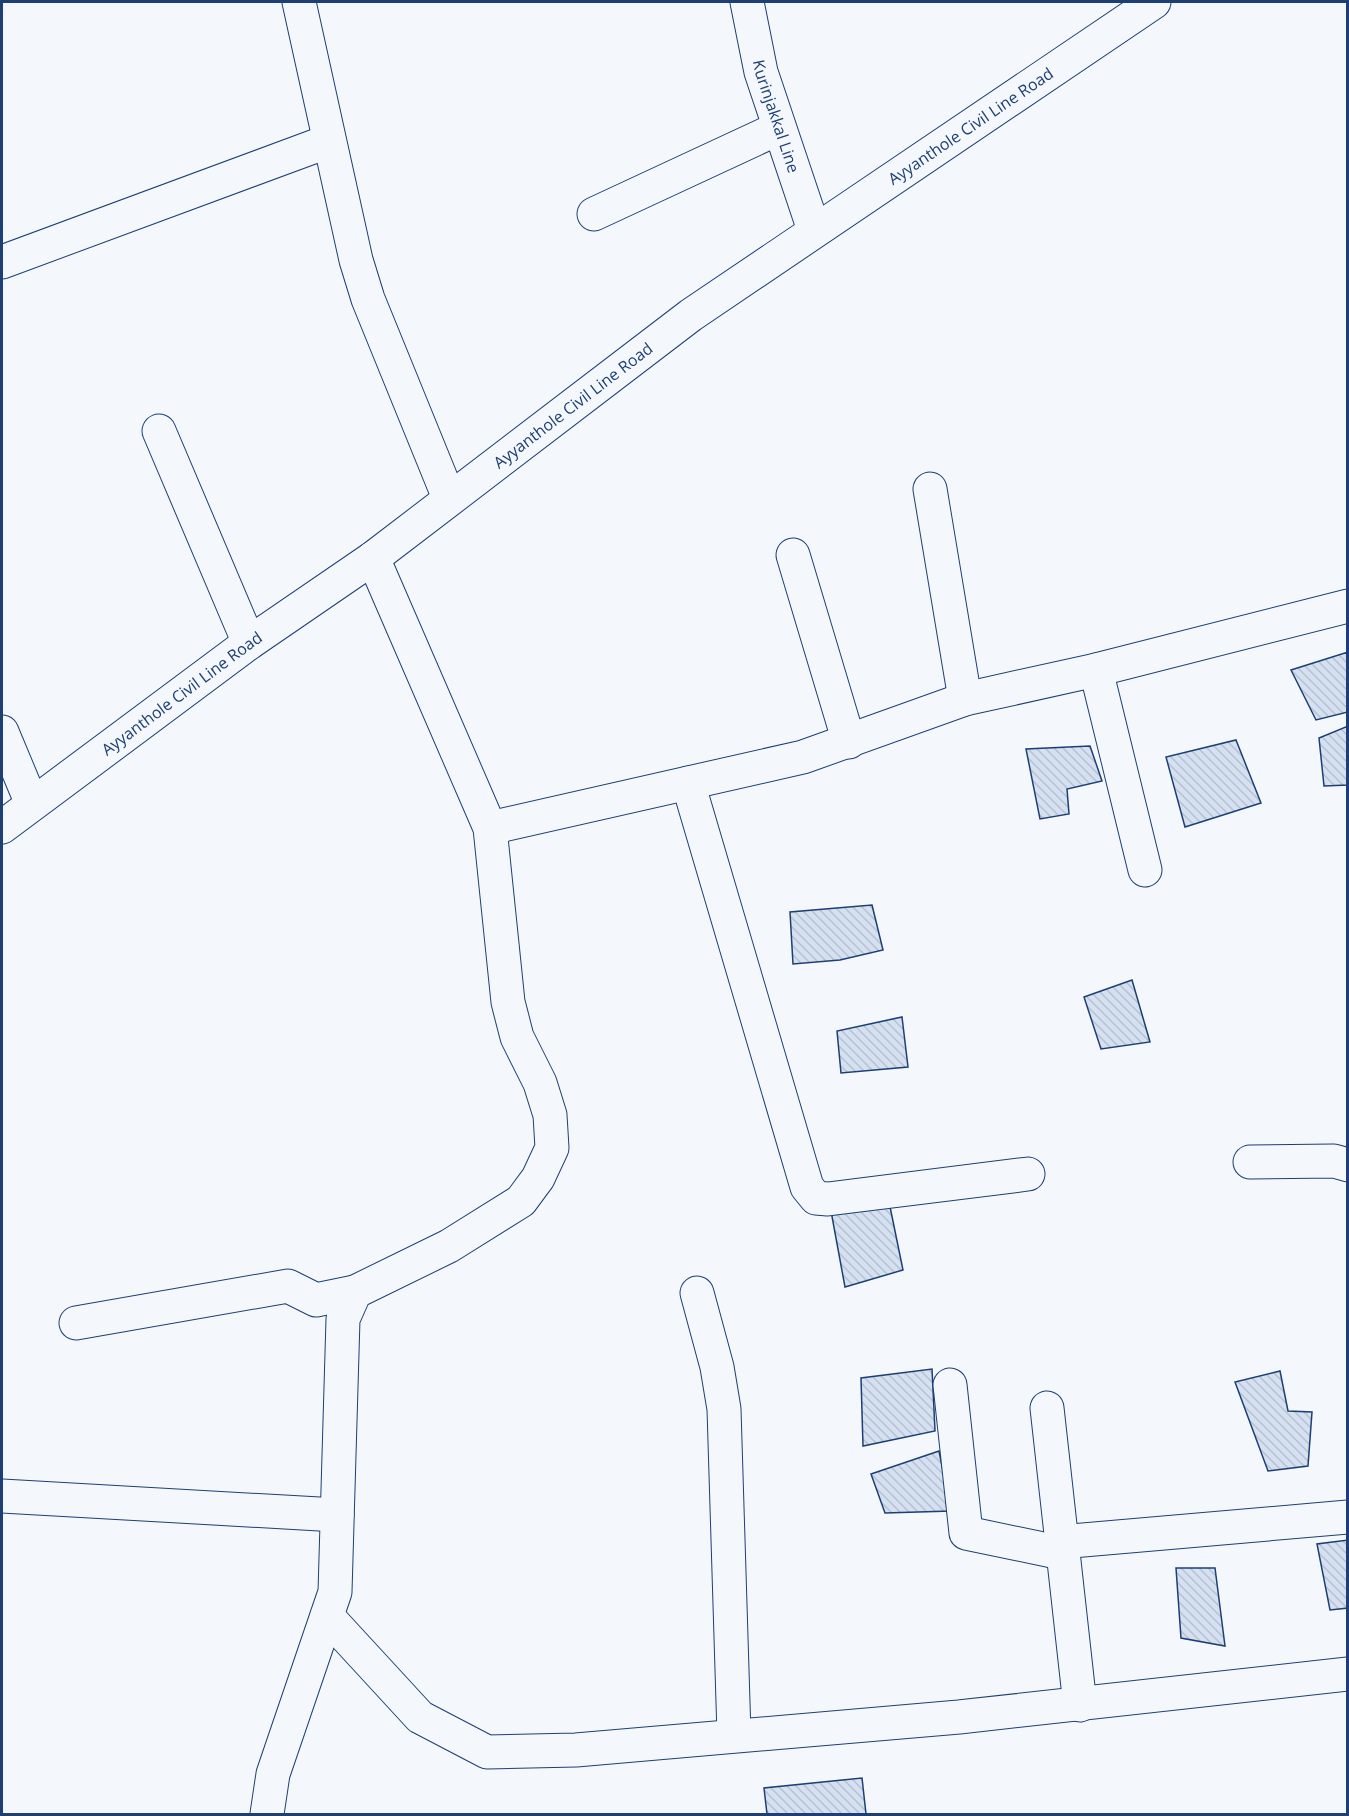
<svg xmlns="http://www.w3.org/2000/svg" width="1349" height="1816" font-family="'Open Sans',sans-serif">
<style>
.building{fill:url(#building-back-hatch);stroke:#1d3f73;stroke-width:1.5}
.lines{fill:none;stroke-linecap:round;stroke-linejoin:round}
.minor-casing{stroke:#1d3f73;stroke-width:35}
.major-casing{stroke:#1d3f73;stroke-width:35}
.minor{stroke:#f4f7fb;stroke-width:33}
.major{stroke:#f4f7fb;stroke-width:33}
.labels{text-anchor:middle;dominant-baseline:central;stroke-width:4.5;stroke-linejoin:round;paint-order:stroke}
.street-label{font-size:16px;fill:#1d3f73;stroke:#f4f7fb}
</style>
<defs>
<pattern id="building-back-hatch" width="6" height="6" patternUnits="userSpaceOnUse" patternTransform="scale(1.5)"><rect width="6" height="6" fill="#d5e0f0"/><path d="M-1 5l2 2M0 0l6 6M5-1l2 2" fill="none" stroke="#b6c1d1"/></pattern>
</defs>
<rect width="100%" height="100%" fill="#f4f7fb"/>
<path class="building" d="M1348,652V712L1316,720L1291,670Z
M1348,726V785L1324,786L1319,738Z
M1236,740L1261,803L1185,827L1166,757Z
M1090,746L1102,781L1067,789L1069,814L1040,819L1026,749Z
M872,905L883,950L840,960L793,964L790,912Z
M1132,980L1150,1042L1101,1049L1084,997Z
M902,1017L908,1067L841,1073L837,1031Z
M888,1197L903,1270L845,1287L831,1211Z
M932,1369L935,1431L863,1446L861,1378Z
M1280,1371L1288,1411L1312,1412L1308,1466L1268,1471L1235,1382Z
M939,1451L951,1511L885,1513L871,1474Z
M1348,1540V1608L1330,1610L1317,1544Z
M1176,1568H1215L1225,1646L1181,1638Z
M862,1778L866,1814H767L764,1788Z"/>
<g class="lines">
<g class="minor-casing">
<g id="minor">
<path d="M299,2L356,260L368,299L449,498"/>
<path id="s1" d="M747,2L761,72L814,230"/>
<path d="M594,214L779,128"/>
<path d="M2,262L329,141"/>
<path d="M159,431L249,643"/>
<path d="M930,489L965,699"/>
<path d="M793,555L849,742"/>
<path d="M1096,670L1145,870"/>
<path d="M2,732L32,804"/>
<path d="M688,783L807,1187L816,1198L828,1199L1028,1174"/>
<path d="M490,828L803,757L965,699L1096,670L1348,606"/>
<path d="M1250,1162L1334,1161L1348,1165"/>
<path d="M697,1293L717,1367L724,1409L734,1735"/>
<path d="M76,1323L288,1286L316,1300L355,1292"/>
<path d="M950,1385L966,1533L1062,1553"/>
<path d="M1047,1408L1080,1705"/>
<path d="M2,1496L337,1515"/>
<path d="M1060,1542L1348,1517"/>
<path d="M327,1616L420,1717L487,1752L576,1750L959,1717L1348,1674"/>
<path d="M267,1814L273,1774L335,1592L343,1319L355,1292L449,1246L521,1201L538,1178L552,1148L550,1115L540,1083L517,1037L508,1002L490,828L373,558"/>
</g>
</g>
<g class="major-casing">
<g id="major">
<path id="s2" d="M2,827L249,643L373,558L691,315L1154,2"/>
</g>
</g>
<use href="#minor" class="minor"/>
<use href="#major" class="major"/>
</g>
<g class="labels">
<g class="street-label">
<text stroke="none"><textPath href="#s1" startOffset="118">Kurinjakkal Line</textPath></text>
<text stroke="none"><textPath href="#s2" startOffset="1196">Ayyanthole Civil Line Road</textPath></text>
<text stroke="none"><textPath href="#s2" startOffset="710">Ayyanthole Civil Line Road</textPath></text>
<text stroke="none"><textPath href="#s2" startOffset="224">Ayyanthole Civil Line Road</textPath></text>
</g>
</g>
<rect width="1349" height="1816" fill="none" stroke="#1d3f73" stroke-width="6"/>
</svg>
